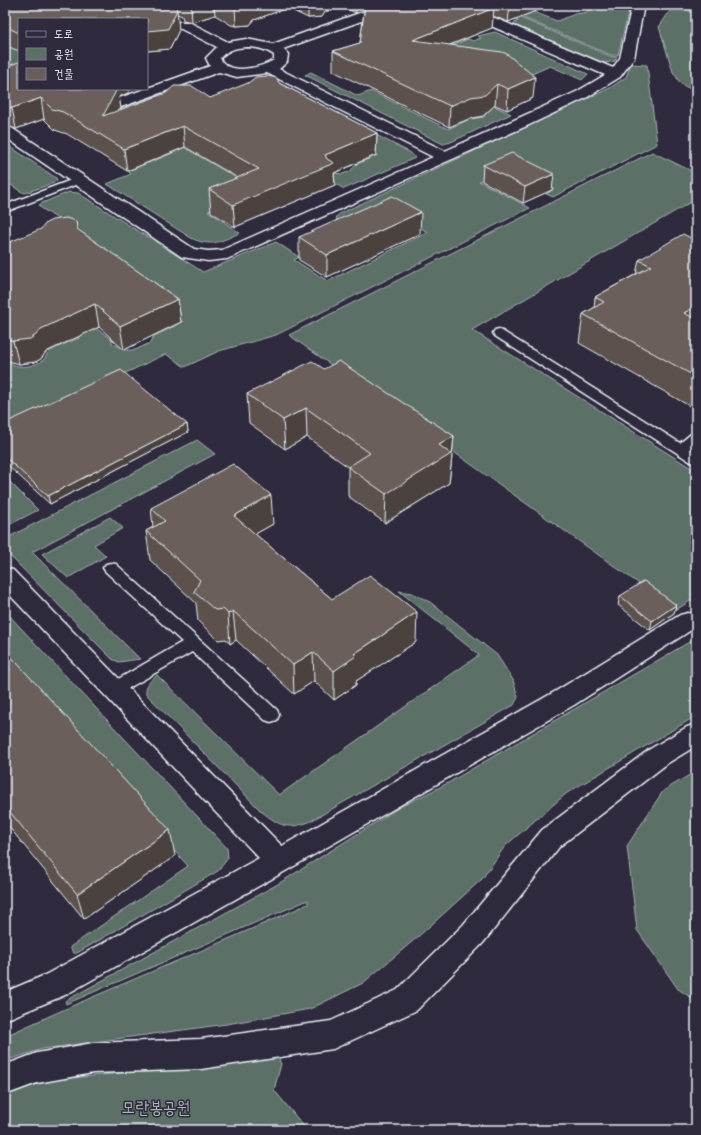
<svg xmlns="http://www.w3.org/2000/svg" width="701" height="1135" font-family="'Playpen Sans','Poor Story',sans-serif">
<style>
.green{fill:#5c6f67;stroke:#a2b0b0}
.lines{fill:none;stroke-linecap:round;stroke-linejoin:round}
.lane-casing{stroke:#e8f1f8;stroke-width:3}
.street-casing{stroke:#e8f1f8;stroke-width:3}
.lane{fill:#2f2a3d;fill-rule:evenodd}
.street{fill:#2f2a3d;fill-rule:evenodd}
.wall{fill:#5c514d;stroke:#e8f1f8}
.shaded-wall{fill:#4b423f;stroke:#e8f1f8}
.building{fill:#6b5e5a;stroke:#e8f1f8}
.labels{text-anchor:middle;dominant-baseline:central;stroke-width:3;stroke-linejoin:round;paint-order:stroke}
.near-park-label{font-size:17px;fill:#a9b6b7;stroke:#2f2a3d}
</style>
<rect width="100%" height="100%" fill="#2f2a3d"/>
<filter id="ink" filterUnits="userSpaceOnUse"><feTurbulence type="fractalNoise" baseFrequency=".025" numOctaves="2"/><feDisplacementMap in="SourceGraphic" scale="8" xChannelSelector="R" yChannelSelector="G"/><feConvolveMatrix kernelMatrix="1 2 1 2 8 2 1 2 1" color-interpolation-filters="sRGB"/></filter>
<g filter="url(#ink)">
<path class="green" d="M481,5H490L610,56L617,57L615,61L606,63L595,61L516,27L513,24L518,21Z
M493,5H516L557,21L575,14L587,12L589,8L584,5H630L618,55H611Z
M674,5H696V92L681,84L673,72L659,27Z
M419,29L454,45L468,39L473,41L481,38L478,36L495,32L588,74L582,80L550,66L478,98L511,114L451,142L443,144L305,75L311,72L358,96L371,91L448,129L470,119L484,117L487,111Z
M5,44L19,51V79L5,88Z
M631,64L647,65L657,144L553,197L546,194L554,189L511,166L479,181L530,208L276,335L219,351L185,367L166,354L5,430V355C8,370 32,368 42,361C46,358 46,354 50,351C59,346 70,342 79,338L5,280L34,281L112,340V343L126,350H135L150,343L154,336L183,322L108,271L125,263L41,208L39,205L42,203L69,192L78,193L203,272L276,242L299,257L294,260L328,281L428,232L387,210L340,222L336,219L337,216L341,213L610,88L626,77Z
M277,84L411,153L415,158L344,189L310,169L208,211L240,233C220,241 212,248 191,238L107,184L131,174L128,171L173,153L140,133L156,127L167,133L163,135L235,177L240,184L255,185L262,183L271,175L292,166L220,124L239,117L250,123L247,125L321,166L328,172L342,174L349,172L357,164L378,155L306,116L319,111L271,86Z
M5,143L56,178L57,180L54,183L25,193L20,191L5,181Z
M652,152L696,173V199L472,330L696,471V597L676,610L289,335Z
M197,440L215,454L32,552L140,659L119,662L112,659L5,551V539Z
M5,477L38,510L5,527Z
M110,517L123,528L94,545L106,556L68,578L42,554Z
M399,591L412,593L430,602L497,655L513,680L518,697L514,705L309,822C286,830 281,826 262,812L146,694C145,685 150,681 157,675L279,795L479,655Z
M5,611L227,848L228,858L218,871L77,953H73L70,947L188,866L17,675L5,658Z
M696,638V716L567,793L505,846L482,879L420,935L363,983L310,1009L227,1024L42,1049L5,1061V1036C105,990 208,949 308,904V900L66,1004L65,1001L278,884L400,807L448,783Z
M696,771V1001L678,989L637,930L627,846L663,791Z
M278,1057L281,1064L274,1090L307,1130H5V1093L53,1080Z"/>
<g class="lines">
<g class="lane-casing">
<path id="lane" d="M79,177L84,180L83,182L5,212V205Z
M499,329L680,443L691,434L696,433V444L690,449L696,453V463L691,462L495,336L493,333L495,330Z
M111,563L116,564L277,710L279,715L277,720L271,722L265,720L192,652L120,693L114,695L108,693L106,689L108,685L182,642L106,572L103,568L106,564Z"/>
</g>
<g class="street-casing">
<path id="street" d="M447,5H464L613,68L620,58L632,5H644L634,58L620,77L586,98L529,125L227,259L208,261L182,257L5,137V126L10,127L194,249L208,251L222,250L433,157L267,73L237,77L219,72L121,107H111L109,104L111,101L210,66L206,58L217,47L179,28L178,25L179,22H189L228,42L246,39L273,44L362,12H370L372,15L370,18L283,49L288,54L287,62L279,69L445,151L576,92L605,75L449,8ZM246,47C256,47 265,49 274,55V60C260,68 228,76 220,58C227,50 235,48 246,47Z
M5,568L13,570L282,846L556,691L680,615L688,613L696,615V627L574,705L289,869L65,995L5,1020V992L45,975L259,858L5,590Z
M696,724V746L668,763L560,846L483,943L417,1010L333,1049L201,1069L93,1073L37,1083L5,1095V1065L37,1053L93,1043L201,1039L331,1021L397,990L463,925L542,830L650,749L687,727Z"/>
</g>
<use href="#lane" class="lane"/>
<use href="#street" class="street"/>
</g>
<path class="wall" d="M5,5H548V6L508,22L493,16L492,28L450,45L533,98L507,110L495,105L483,116L469,119L449,127L333,71V51L360,43L364,11L356,13L341,6L325,12L322,17L308,18L287,8L254,20L250,25L236,26L231,25L215,15L192,22L183,20L182,16L177,14L179,30L170,49L147,51V19H19V51L7,46L5,42Z
M5,67L128,93L119,97L121,108L120,110L210,98L279,83L377,133L376,155L334,173L335,185L235,227L211,212L209,189L238,178L185,147L127,171L67,134L55,130L44,119L16,129L5,125Z
M483,165L552,190L523,203L482,181Z
M76,221L77,230L178,299L181,322L124,350L99,327L46,352L41,359L35,362L19,364L8,361L7,353L5,352V244Z
M420,234L327,277L299,260V237Z
M696,240V406L693,408L579,343L583,314L594,308L595,297L636,274L639,260Z
M324,369L454,436L451,466L449,483L385,523L348,496V467L307,437L285,449L249,423L247,394Z
M5,423L187,424L188,432L50,504L5,463Z
M151,508L273,524L255,534L332,599L416,642L356,681V685L334,700L314,681L294,694L236,640L230,644L226,639L218,640L198,621L196,603L150,560L146,531L153,527Z
M620,596L676,605L674,613L650,630L618,605Z
M5,650L175,856L84,919L5,822Z"/>
<path class="shaded-wall" d="M191,5H214L215,15L192,22Z
M248,5H287V8L254,20L250,25L236,26L235,6Z
M308,5H341V6L325,12L322,17L308,18Z
M356,5H370V10L356,13Z
M510,5H548V6L508,22Z
M494,8L492,28L412,60L413,40Z
M177,10L179,30L170,49L147,51V31Z
M535,77L533,98L507,110L508,89Z
M497,84L495,105L483,116L469,119L449,127L450,106Z
M106,89H130L128,93L119,97L121,108L106,138L103,116Z
M41,98L44,119L16,129L12,108Z
M183,126L185,147L127,171L124,149Z
M377,133L376,155L334,173L335,185L235,227L233,205L325,155Z
M554,174L552,190L523,203L525,187Z
M421,212L420,234L327,277V255Z
M178,299L181,322L124,350L120,326Z
M95,304L99,327L46,352L41,359L35,362L19,364L13,341Z
M696,306V331L684,313Z
M696,396V406L693,408Z
M306,408L307,437L285,449L283,420Z
M187,424L188,432L50,504L48,496Z
M454,436L451,466L449,483L385,523L386,494L439,445Z
M271,495L273,524L236,545L234,516Z
M676,605L674,613L650,630L652,621Z
M233,611L236,640L230,644L228,614Z
M417,612L416,642L356,681V685L334,700V671L354,654Z
M313,652L314,681L294,694L293,665Z
M170,830L175,856L84,919L77,894Z"/>
<path class="building" d="M5,5H175L177,10L168,29L147,31V19H19V33L5,26Z
M229,5H248L235,6Z
M365,5H486L494,8L413,40L502,52L507,54L535,77L508,89L497,84L485,95L471,97L450,106L333,51L360,43Z
M19,62V89H117L103,116L166,93L174,86H192L210,98L248,83L256,77L268,76L277,78L279,83L377,133L325,155L327,159L334,163L233,205L209,189L259,169L183,126L124,149L63,112L52,109L41,98L12,108L5,105V67Z
M512,153L554,174L525,187L483,165Z
M392,196L421,212L327,255L299,237Z
M66,218L76,221L77,229L178,299L120,326L95,304L41,329L36,335L30,339L13,341L5,338V244L41,229L46,223L52,220Z
M683,234L695,240H696V306L684,313L696,319V377L583,314L604,302L595,297L651,266L639,260Z
M312,361L324,369L339,361L454,436L439,445L451,454L386,494L348,467L370,453L306,408L283,420L247,394Z
M121,370L187,424L48,496L5,457V423Z
M233,464L271,495L234,516L332,599L370,575L417,612L354,654L356,656L334,671L313,652L293,665L233,611L228,614L223,609L215,610L194,592L200,580L146,531L165,521L151,508Z
M644,581L676,605L652,621L620,596Z
M5,650L170,830L77,894L5,806Z"/>
</g>
<g class="labels">
<g class="near-park-label">
<text x="156" y="1106">모란봉공원</text>
</g>
</g>
<rect width="701" height="1135" fill="none" stroke="#2f2a3d" stroke-width="20"/>
<rect x="10" y="10" width="681" height="1115" fill="none" stroke="#e8f1f8" stroke-width="1.5" filter="url(#ink)"/>
<rect x="18" y="18" width="130" height="72" fill="#2f2a3d" stroke="#797a88"/>
<rect x="26" y="31" width="20" height="6" fill="#2f2a3d" stroke="#797a88"/>
<text x="54" y="38" font-size="12" fill="#e8f1f8">도로</text>
<rect x="26" y="48" width="20" height="12" fill="#5c6f67" stroke="#797a88"/>
<text x="54" y="58" font-size="12" fill="#e8f1f8">공원</text>
<rect x="26" y="68" width="20" height="12" fill="#6b5e5a" stroke="#797a88"/>
<text x="54" y="78" font-size="12" fill="#e8f1f8">건물</text>
</svg>
